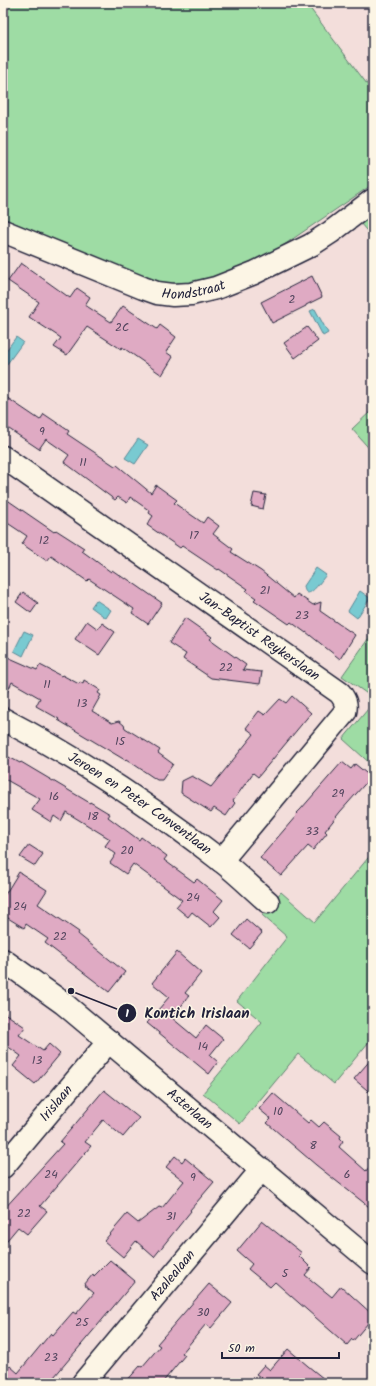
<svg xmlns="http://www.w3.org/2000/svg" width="376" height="1386" font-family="Kalam,sans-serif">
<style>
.green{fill:#9edca4;stroke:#607f70}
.water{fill:#79cad1;stroke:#568795}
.building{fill:#dfaac3;stroke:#22223b}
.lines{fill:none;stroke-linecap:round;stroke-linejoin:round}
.minor-casing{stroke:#22223b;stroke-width:25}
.minor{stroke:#fcf5e5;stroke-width:22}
.labels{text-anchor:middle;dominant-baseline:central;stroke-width:3;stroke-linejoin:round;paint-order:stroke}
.number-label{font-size:12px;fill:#51445d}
.street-label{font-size:14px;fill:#22223b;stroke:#fcf5e5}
.leader{fill:none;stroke:#22223b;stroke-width:1.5}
.callout-dot{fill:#22223b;stroke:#fcf5e5;stroke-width:1.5}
.mark-label{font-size:12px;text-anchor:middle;font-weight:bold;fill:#fff}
.callout-label{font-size:15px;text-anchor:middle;font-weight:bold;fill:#22223b;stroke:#fcf5e5;stroke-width:3;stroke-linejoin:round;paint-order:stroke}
</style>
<rect width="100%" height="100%" fill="#f3dedb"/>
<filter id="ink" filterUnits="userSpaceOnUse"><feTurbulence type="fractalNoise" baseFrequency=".025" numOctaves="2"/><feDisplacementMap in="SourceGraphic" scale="8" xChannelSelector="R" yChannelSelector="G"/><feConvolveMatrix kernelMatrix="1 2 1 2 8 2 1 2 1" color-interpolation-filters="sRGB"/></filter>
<g filter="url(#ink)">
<path class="green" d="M3,3H306L373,92V184L262,260L209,282L158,284L3,218Z
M373,213V238L360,223Z
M373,409V453L352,429Z
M373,632V698L342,676Z
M373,703V766L343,739Z
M373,852V1037L334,1084L298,1054L240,1124L203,1093L262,1022L237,1001L287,937L262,915L281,892L315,922Z"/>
<path class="water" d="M315,309L328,333L323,336L310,311Z
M16,337L23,342L7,364L3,361V355Z
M138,439L148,445L135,464L125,458Z
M316,568L326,575C322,579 306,605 304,586Z
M360,591L370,598L357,618L348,611Z
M96,600L111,610L106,618L91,607Z
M24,631L33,635L23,656L14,651Z"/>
<path class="building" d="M21,263L70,298L77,288L90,297L85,305L111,322L123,306L157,329L160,325L176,337L166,352L173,357L162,375L122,347L121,349L87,327L67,355L54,347L61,338L29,317L39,302L8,281Z
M312,276L322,297L306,305V306L272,323L261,302Z
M307,327L318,341L295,358L284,343Z
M3,395L40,420L44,414L69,431L67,434L115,466L117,465L151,493L156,485L177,500L174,503L203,523L207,517L219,526L213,534L233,549L231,552L261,571L294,598L297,594L313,605L321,602L320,611L355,635L340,659L306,632V633L291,622L289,624L254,600L256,598L246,591L248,589L219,569L218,570L182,546L180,548L147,525L153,516L149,513L150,511L130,497L127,503L118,497L115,500L64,462L69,455L46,439L39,449L3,425Z
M254,493L266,495L263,509L251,506Z
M3,497L54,532L56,530L84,548L82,551L111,572L112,570L125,579L126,578L162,603L148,624L132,613L134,609L89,579L87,581L51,556L47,561L22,544L27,536L3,520Z
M23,592L38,603L31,613L16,602Z
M185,618L212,637L210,639L246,665L243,670L262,672L260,684L211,678L183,659L186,654L169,643Z
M87,621L98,629L102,623L115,632L99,655L75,639Z
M3,655L37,670L40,665L61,676L62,675L79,684L80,682L83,684L84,680L100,690L98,693L101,695L92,711L112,723L119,721L124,725L125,728L160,750L158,753L173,764L162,780H157L126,759L125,760L58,720L59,719L36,706L40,698L12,682L3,701Z
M292,696L311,713L258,777L253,773L233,801L235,803L226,816L214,808L211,812L181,793L182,781L192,776L211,787L254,734L246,728L259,711L265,715L280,699L286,703Z
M3,754L20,763L21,762L90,803V802L110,814L108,817L139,840L141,837L167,856L164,860L194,882L197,879L223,900L214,911L220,917L211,927L192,912L188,917L176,907L182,900L133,864L126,874L110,863L116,854L105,846L110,839L66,812L61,821L54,816L51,822L32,810L40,799L3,778Z
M342,762L351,769L355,764L371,777L340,812L325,831L327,833L313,850L308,846L281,876L260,858L296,816L295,815L301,809Z
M29,845L43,854L35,866L20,857Z
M19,872L47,890L38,904L79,932L78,934L125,972L109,992L45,943L48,939L26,924L24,928L3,915V898Z
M246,919L262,933L249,948L233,935Z
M177,952L201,973L185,993L189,996L172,1018L196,1038L206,1025L223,1039L210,1055L218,1062L209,1074L147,1023L169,997L152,983Z
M3,1012L25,1027L19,1035L43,1051L49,1044L60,1054L35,1084L13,1066L21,1056L3,1043Z
M373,1057V1095L354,1079Z
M104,1090L139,1118L123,1137L103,1120L85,1142L91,1146L40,1206L47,1211L27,1234L18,1227L3,1245V1210L63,1144L60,1142Z
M273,1093L308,1123L311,1120L319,1127L324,1122L341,1136L340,1138L343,1141L339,1147L366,1171L373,1162V1210L316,1165L267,1123L271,1119L259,1109Z
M175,1156L182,1162L185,1158L214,1182L190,1210L191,1211L154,1257L136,1241L123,1257L104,1241L127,1214L138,1223L159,1207L162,1208L184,1181L166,1167Z
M262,1221L302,1253L299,1256L311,1268L305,1275L332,1297L341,1286L373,1315V1317L353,1341L352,1339L347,1345L275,1282L270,1287L248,1269L252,1264L237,1251Z
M110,1260L135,1281L49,1383H3V1374L10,1366L18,1373L51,1333L53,1335L73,1312L76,1314L94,1293L84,1285L93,1274L94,1276Z
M209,1284L232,1303L211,1328L206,1324L182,1353L185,1355L162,1383H125L140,1366L142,1367L160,1346L157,1344Z
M288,1349L308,1366L329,1383H259L263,1379L256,1374L264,1365L270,1370Z"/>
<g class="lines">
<g class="minor-casing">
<g id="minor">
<path id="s1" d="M3,231L143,288L157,293L173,295L191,294L216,288L254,273L311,245L331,232L373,200"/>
<path id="s2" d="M3,457L340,693C345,700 347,704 345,712L221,861"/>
<path id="s3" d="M3,719C80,759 152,807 220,860C237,873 252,888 268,902"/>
<path id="s4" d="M3,960L63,1003L373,1263"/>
<path id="s5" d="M3,1167L109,1041"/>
<path id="s6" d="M83,1383L262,1169"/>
</g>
</g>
<use href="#minor" class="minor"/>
</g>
</g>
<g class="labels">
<g class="number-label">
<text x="292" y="299">2</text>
<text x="122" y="327">2C</text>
<text x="42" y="431">9</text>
<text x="83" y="462">11</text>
<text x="194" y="535">17</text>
<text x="44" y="540">12</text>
<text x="265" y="590">21</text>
<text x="302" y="615">23</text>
<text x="226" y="667">22</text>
<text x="47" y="684">11</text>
<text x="82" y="703">13</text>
<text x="120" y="741">15</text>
<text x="338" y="793">29</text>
<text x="54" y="796">16</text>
<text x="93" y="816">18</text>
<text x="312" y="831">33</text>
<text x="127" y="850">20</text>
<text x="193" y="897">24</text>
<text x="20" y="906">24</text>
<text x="60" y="936">22</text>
<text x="203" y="1046">14</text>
<text x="37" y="1060">13</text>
<text x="278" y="1111">10</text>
<text x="313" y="1145">8</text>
<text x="51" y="1174">24</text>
<text x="347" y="1174">6</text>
<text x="193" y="1177">9</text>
<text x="24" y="1213">22</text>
<text x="171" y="1216">31</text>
<text x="285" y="1273">5</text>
<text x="203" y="1312">30</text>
<text x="82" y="1322">25</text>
<text x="51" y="1357">23</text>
</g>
<g class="street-label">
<text stroke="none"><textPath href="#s1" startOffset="203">Hondstraat</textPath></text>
<text stroke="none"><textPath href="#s2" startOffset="313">Jan-Baptist Reykerslaan</textPath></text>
<text stroke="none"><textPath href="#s3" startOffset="161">Jeroen en Peter Conventlaan</textPath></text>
<text stroke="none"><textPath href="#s5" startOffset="83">Irislaan</textPath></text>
<text stroke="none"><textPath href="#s4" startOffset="239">Asterlaan</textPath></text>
<text stroke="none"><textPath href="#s6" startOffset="140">Azalealaan</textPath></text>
</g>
</g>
<path class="leader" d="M71 991L127 1013"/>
<g class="callout-dot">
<circle cx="71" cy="991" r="4"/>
<circle cx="127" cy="1013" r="10"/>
</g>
<g class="mark-label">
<text x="127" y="1017">1</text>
</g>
<g class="callout-label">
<text x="197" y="1018">Kontich Irislaan</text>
</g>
<rect width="376" height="1386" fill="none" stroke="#fcf5e5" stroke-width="16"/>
<rect x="8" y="8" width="360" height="1370" fill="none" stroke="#22223b" stroke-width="1.5" filter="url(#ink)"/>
<path d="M222 1352v6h117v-6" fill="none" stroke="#22223b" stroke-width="2"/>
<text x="228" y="1352" font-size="12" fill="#22223b" stroke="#fcf5e5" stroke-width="3" paint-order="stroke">50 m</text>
</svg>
